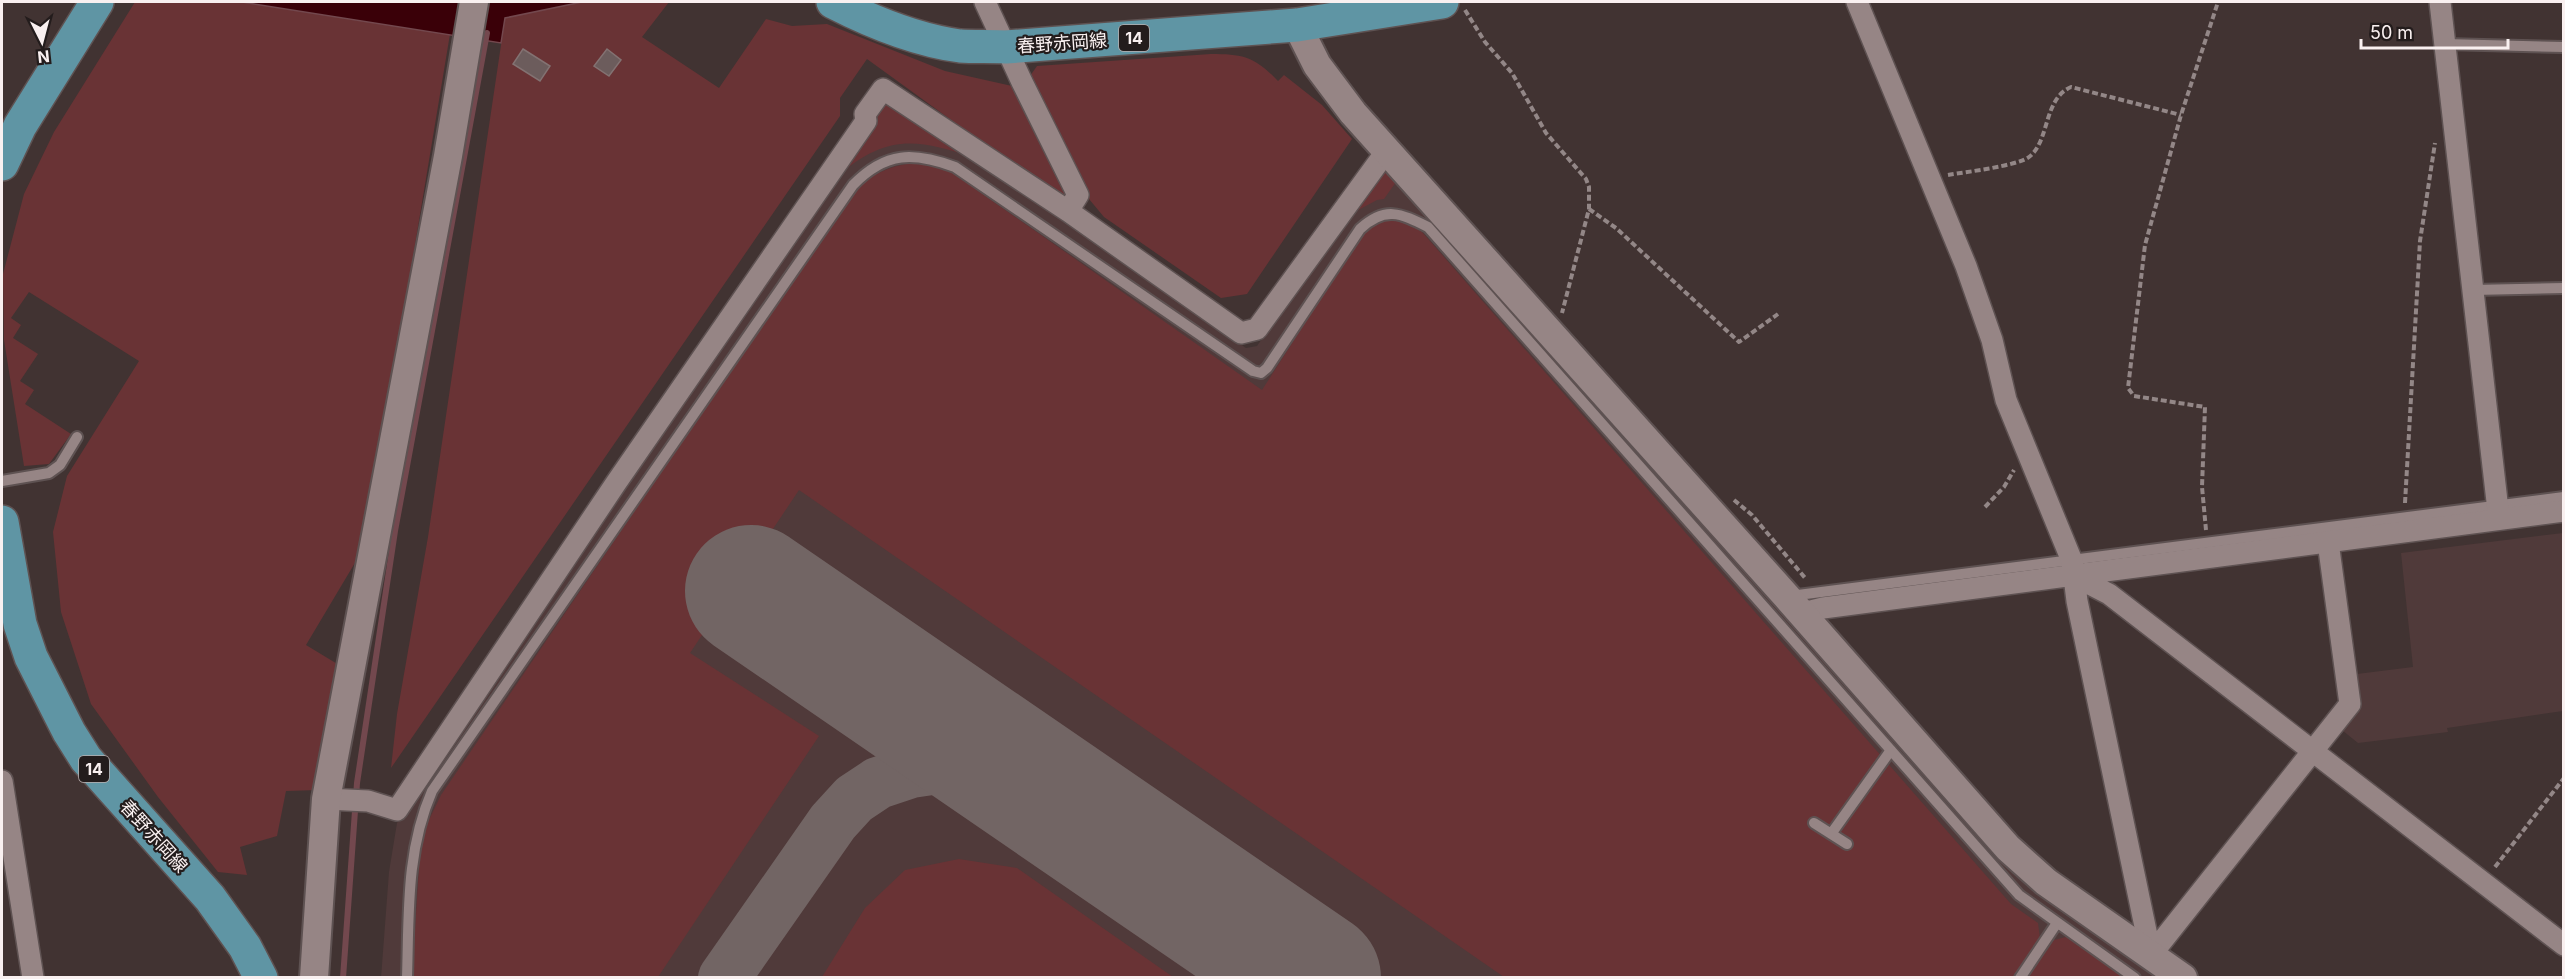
<svg xmlns="http://www.w3.org/2000/svg" width="2565" height="979" font-family="Inter,'Noto Sans JP',sans-serif">
<style>
.built{fill:#503a3a}
.green{fill:#693335}
.water{fill:#3a0008;stroke:#73484e;stroke-width:1.5}
.lines{fill:none;stroke-linecap:round;stroke-linejoin:round}
.stream{stroke:#73484e;stroke-width:6}
.taxiway{stroke:#726564;stroke-width:52}
.runway{stroke:#726564;stroke-width:132}
.building{fill:#6c5c5c;stroke:#837272;stroke-width:1.5}
.lane-casing{stroke:#5e5252;stroke-width:14}
.street-casing{stroke:#5e5252;stroke-width:24}
.secondary-casing{stroke:#5e5252;stroke-width:32}
.primary-casing{stroke:#5e5252;stroke-width:36}
.path{stroke:#938787;stroke-width:4;stroke-dasharray:6 3;stroke-linecap:butt}
.lane{stroke:#968585;stroke-width:10}
.street{stroke:#968585;stroke-width:21}
.secondary{stroke:#968585;stroke-width:28}
.primary{stroke:#5f95a4;stroke-width:33}
.labels{text-anchor:middle;dominant-baseline:central;stroke-width:4.5;stroke-linejoin:round;paint-order:stroke}
.shield{fill:#231c1c;stroke:#b9b0b0;stroke-width:1.5}
.shield-label{font-size:16px;font-weight:bold;fill:#f9f0f0}
.street-label{font-size:18px;fill:#f9f0f0;stroke:#231c1c}
</style>
<rect width="100%" height="100%" fill="#413332"/>
<path class="built" d="M889,98L1246,348L1257,346L1383,166L2025,883L2061,912L2157,977L381,978L389,872L397,823Z
M2563,533V711L2447,728L2448,732L2358,743L2337,726L2349,675L2413,667L2401,553Z"/>
<path class="green" d="M135,2H242L450,34L365,546L306,645L339,665L318,790L286,791L277,836L240,847L247,875L218,872L158,797L91,704L61,612L53,532L67,476L139,361L29,292L11,318L21,325L13,338L38,354L20,381L34,390L25,404L71,434L49,464L24,466L4,340L3,274L24,194L54,132Z
M582,2H669L642,37L719,88L766,19L792,26L827,24L945,71L1012,86L1029,110L1069,188L1060,199L867,59L840,98V116L391,768L397,714L428,537L505,18Z
M1211,54C1244,54 1255,57 1278,81L1284,75L1322,105L1352,139L1247,294L1221,298L1104,217L1084,193L1030,76L1037,66Z
M889,98L975,158C915,138 887,134 836,177Z
M913,163L944,167L1262,390L1364,231C1387,211 1399,215 1422,232L2011,904L2038,923L2040,939L2014,977H1504L799,490L690,653L819,736L658,977L412,978L420,851L424,830L441,795L850,195C867,176 888,166 913,163Z
M1383,166L1401,175L1384,199L1377,200L1347,216Z
M959,859L1017,868L1173,977H822L865,908L905,870Z
M2066,937L2073,939L2130,978H2027L2054,940Z"/>
<path class="water" d="M242,2H582L505,18L501,43Z"/>
<g class="lines">
<path class="stream" d="M343,978L357,783L395,531L487,33"/>
<path class="taxiway" d="M724,978L833,822L854,799L878,783L911,772L945,767L1003,771L1027,776L1047,794"/>
<path class="runway" d="M751,591L1315,978"/>
</g>
<path class="building" d="M523,49L550,66L540,81L513,64Z
M607,49L621,60L609,76L594,66Z"/>
<g class="lines">
<g class="lane-casing">
<path id="lane" d="M2445,44L2564,47
M2473,290L2564,288
M2,481L49,473L60,465L77,437
M1790,596L2564,497
M1814,823L1847,844
M1831,834L1891,750
M407,978C409,913 406,851 432,791L853,185C886,151 914,152 955,167L1253,371L1261,373L1267,368L1360,229C1385,206 1400,213 1428,227L2019,895L2135,978
M2020,978L2057,923"/>
</g>
<g class="street-casing">
<path id="street" d="M985,2L1022,82L1078,195L1068,211
M1857,2L1966,266L1992,340L2006,400L2072,561L2077,601L2151,955
M2440,2L2499,519
M2074,576L2109,594L2564,945
M1804,617L1811,611L1823,608L2564,511
M2,781L33,978
M326,799L368,801L397,810L616,483L866,121L865,114L883,89L1068,211L1241,333L1257,329L1388,149
M2151,955L2350,704L2328,542"/>
</g>
<g class="secondary-casing">
<path id="secondary" d="M1297,25L1317,65L1353,113L1787,597L2008,848L2046,882L2183,978
M314,978L326,799L448,156L474,2"/>
</g>
<g class="primary-casing">
<path id="primary" d="M833,2C872,22 916,40 960,46C975,47 991,46 1006,47L1297,25L1442,2
M2,164L20,126L97,2
M2,522L20,624L31,657L69,732L86,759L210,898L245,947L261,978"/>
</g>
<path class="path" d="M1465,10L1485,42L1512,73L1546,133L1586,179L1589,187V209L1562,313
M1948,175C1965,172 2017,166 2029,157C2050,141 2043,99 2071,87L2181,115
M1589,209L1616,228L1739,342L1778,314
M1734,500L1752,515L1806,579
M2405,503L2420,241L2435,143
M1985,507L2004,487L2014,470
M2206,530L2202,487L2205,407L2134,396L2128,388L2145,245L2181,115L2218,2
M2495,867L2564,778"/>
<use href="#lane" class="lane"/>
<use href="#street" class="street"/>
<use href="#secondary" class="secondary"/>
<use href="#primary" class="primary"/>
</g>
<g class="labels">
<g class="shield">
<rect x="1119" y="25" width="30" height="26" rx="4.5"/>
<rect x="79" y="756" width="30" height="26" rx="4.5"/>
</g>
<g class="shield-label">
<text x="1134" y="38">14</text>
<text x="94" y="769">14</text>
</g>
<g class="street-label">
<text transform="translate(1062 43) rotate(-4)">春野赤岡線</text>
<text transform="translate(154 836) rotate(48)">春野赤岡線</text>
</g>
</g>
<rect width="2565" height="979" fill="none" stroke="#f9f0f0" stroke-width="6"/>
<g transform="translate(42 42) rotate(174)" stroke="#231c1c" stroke-width="4.5" paint-order="stroke">
<path d="M0-4.5L10 22L0 15L-10 22Z" fill="#f9f0f0"/>
<text y="-9" font-size="16" font-weight="bold" text-anchor="middle" fill="#f9f0f0">N</text>
</g>
<path d="M2361 39v9h147v-9" fill="none" stroke="#f9f0f0" stroke-width="3"/>
<text x="2370" y="39" font-size="18" fill="#f9f0f0" stroke="#231c1c" stroke-width="4.5" paint-order="stroke">50 m</text>
</svg>
